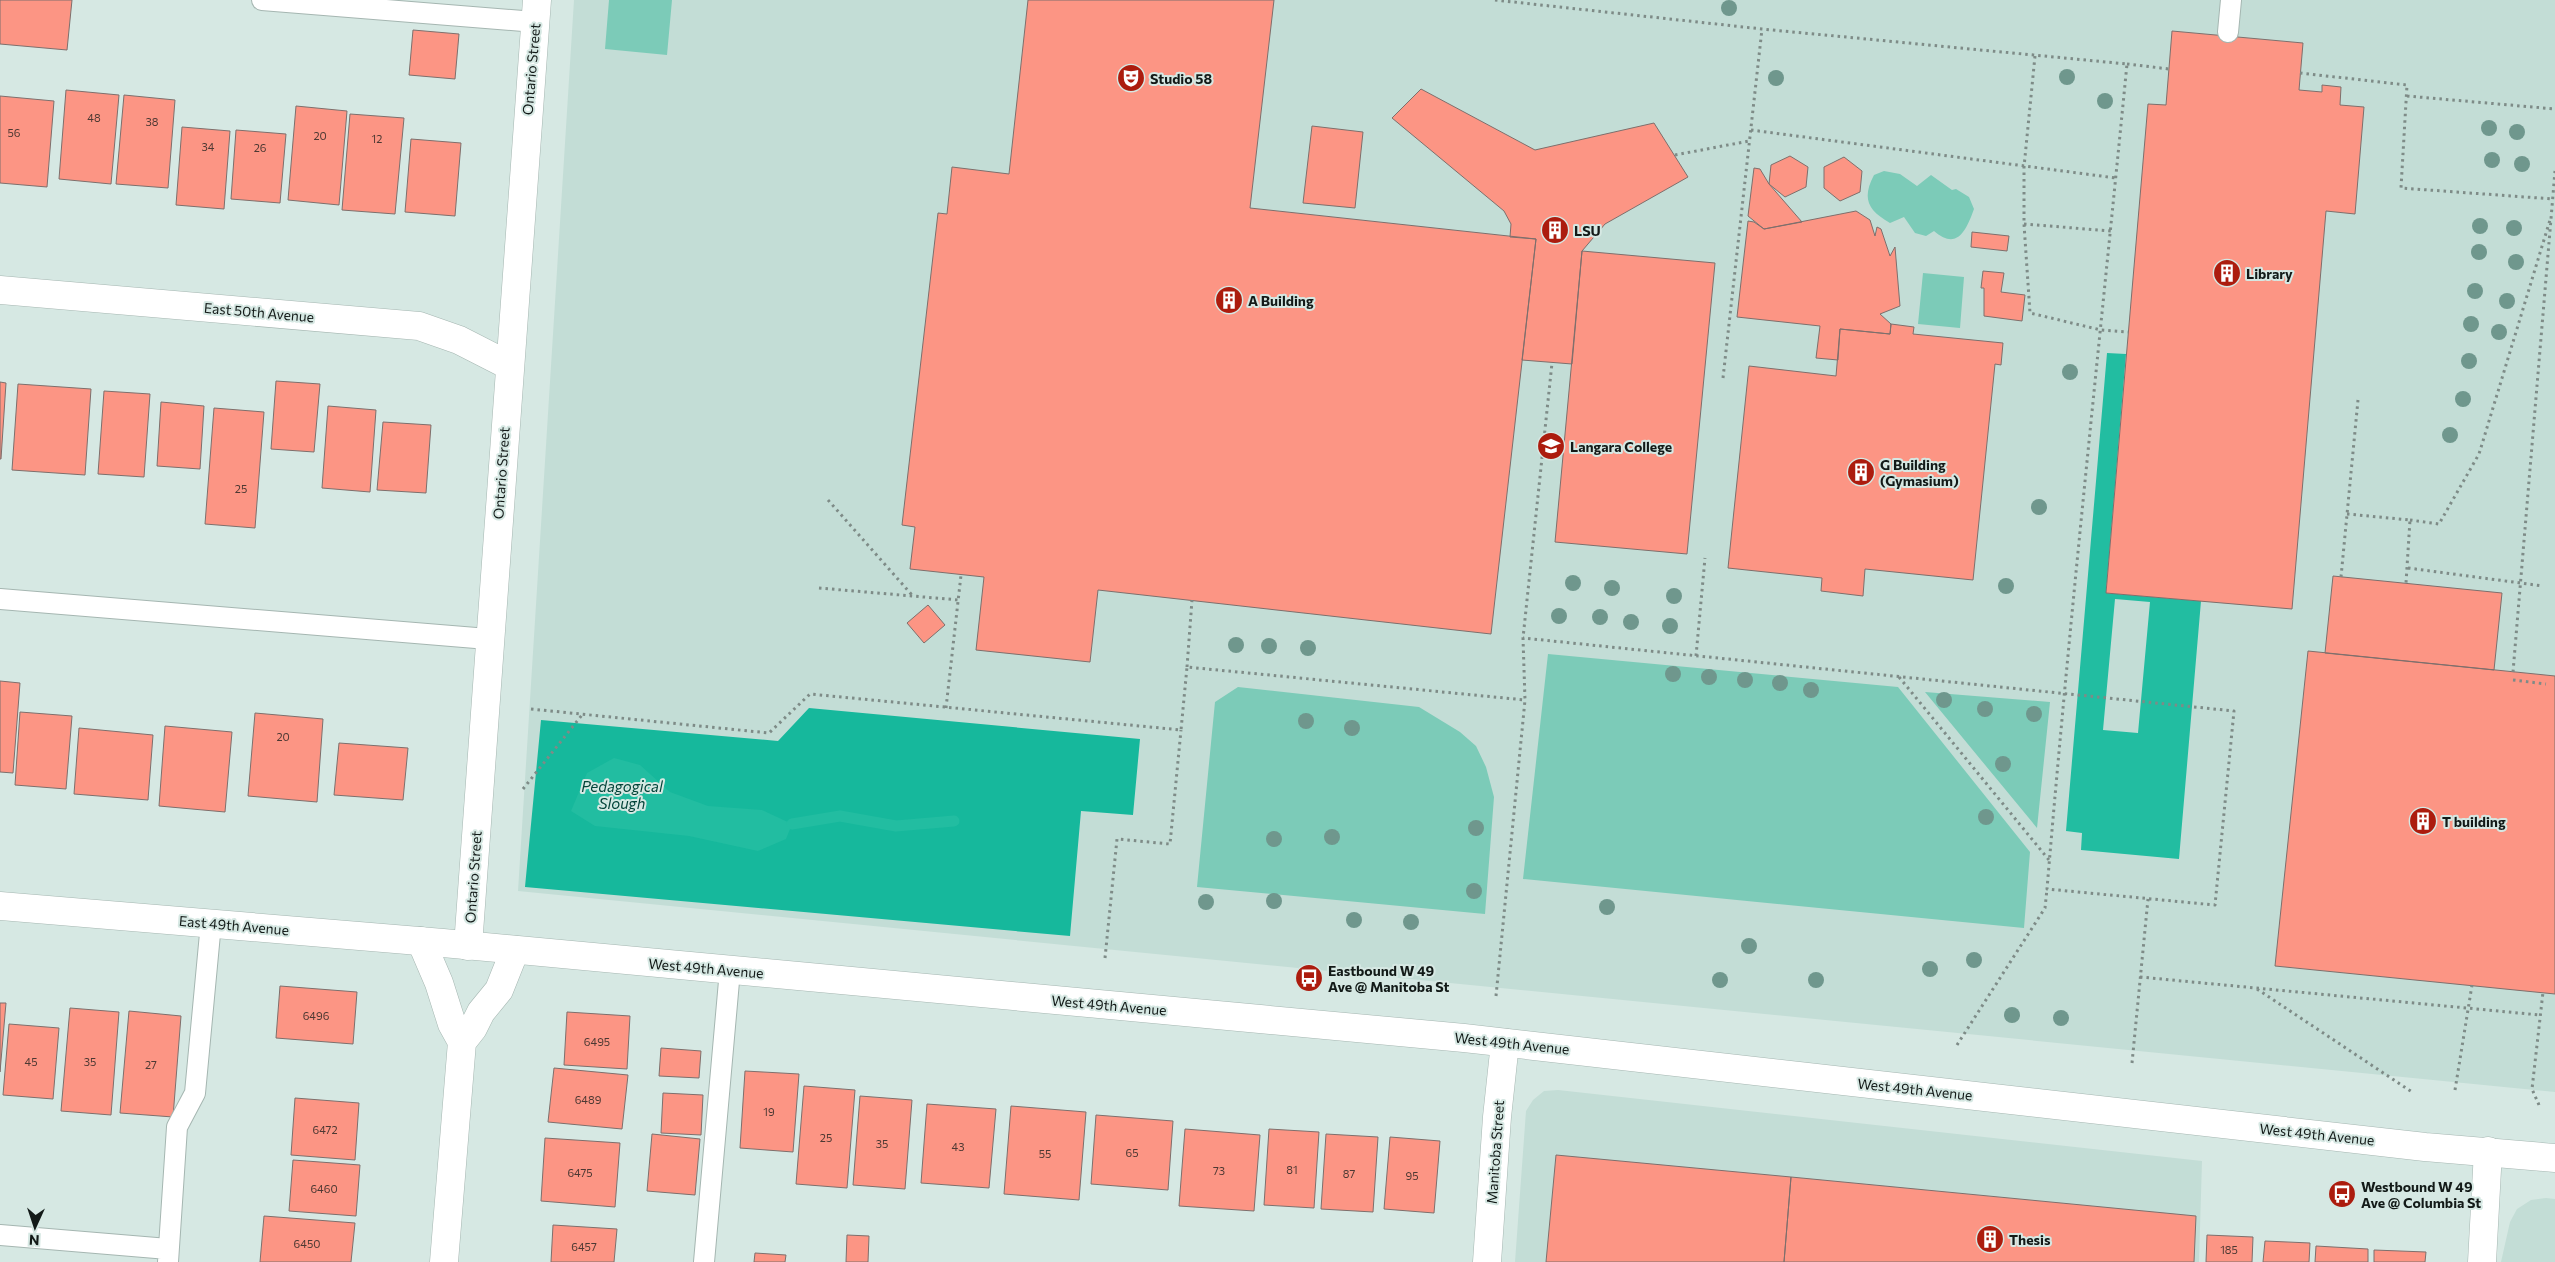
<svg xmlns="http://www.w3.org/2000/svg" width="2555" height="1262" font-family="Commissioner,sans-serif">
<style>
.built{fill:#c3ddd6}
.green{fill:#7ccbb8}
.forest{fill:#16b89c}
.water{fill:#22bda1;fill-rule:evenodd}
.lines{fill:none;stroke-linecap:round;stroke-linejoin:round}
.stream{stroke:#22bda1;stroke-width:11}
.building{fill:#fc9584;stroke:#7e6f6c}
.service-casing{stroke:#a5b6b1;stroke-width:22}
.minor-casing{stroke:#a5b6b1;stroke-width:29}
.tertiary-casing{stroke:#a5b6b1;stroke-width:29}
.path{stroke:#7e8b87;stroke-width:3;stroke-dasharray:2.5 4;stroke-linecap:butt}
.service{stroke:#fff;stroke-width:20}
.minor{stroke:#fff;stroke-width:28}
.tertiary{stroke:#fff;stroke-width:28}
.tree{fill:#6f978d}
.labels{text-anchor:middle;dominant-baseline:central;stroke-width:4;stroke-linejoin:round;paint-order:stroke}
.number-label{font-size:11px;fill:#4d3933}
.street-label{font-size:14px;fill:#131a18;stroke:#d6e8e3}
.poi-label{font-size:14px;font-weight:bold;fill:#131a18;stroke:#d6e8e3;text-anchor:start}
.water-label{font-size:15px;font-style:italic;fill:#034439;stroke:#d6e8e3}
</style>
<rect width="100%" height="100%" fill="#d6e8e3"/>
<path class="built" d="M574,0H2555V1092L518,891Z
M1558,1090L2202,1161L2199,1262H1515L1526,1111L1533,1100L1544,1091Z
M2546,1198L2555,1199V1262H2501L2510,1222L2517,1209L2531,1200Z"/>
<path class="green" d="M609,0H672L667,55L605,49Z
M1884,171L1900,174L1917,186L1931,175L1952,190L1956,189L1969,197L1974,209C1967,228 1958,252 1934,231L1926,236L1915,233L1904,217L1890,223C1867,210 1862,198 1874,175Z
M1923,273L1964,277L1960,328L1918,324Z
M1548,654L1898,687L2030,852L2024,928L1523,879Z
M1238,687L1419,707L1460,732L1476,746L1486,767L1494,797L1485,914L1197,887L1215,702Z
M1925,692L2050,702L2037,828Z"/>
<path class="forest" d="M809,708L1140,739L1133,815L1081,811L1070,936L525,887L541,720L778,741Z"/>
<path class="water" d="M2107,353L2126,354L2106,593L2201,601L2179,859L2081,850L2082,833L2066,831ZM2115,599L2150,602L2138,733L2103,730Z
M614,758L640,765L670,792L708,806L762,810L792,824L786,839L758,851L689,836L595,826L571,811L587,773Z"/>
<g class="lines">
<path class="stream" d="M792,824L840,816L896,826L954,821"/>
</g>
<path class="building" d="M0,0H72L67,50L0,44Z
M1028,0H1274L1250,208L1536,239L1491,634L1098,590L1090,662L976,650L984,577L910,569L915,527L902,525L938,213L947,214L952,167L1009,174Z
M413,30L459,34L455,79L409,75Z
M2172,31L2303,43L2299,90L2322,92V85L2341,87L2340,105L2364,107L2355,214L2326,211L2292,609L2106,593L2148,104L2166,105Z
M1421,89L1535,150L1654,123L1688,177L1605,224L1582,251L1572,364L1522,360L1536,239L1510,237L1511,224L1504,211L1392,118Z
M66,90L119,95L111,184L59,179Z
M124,95L175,100L168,188L116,184Z
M0,96L54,101L47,187L0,183Z
M296,106L347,111L339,205L288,200Z
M350,114L404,118L395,214L342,210Z
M1312,126L1363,132L1355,208L1303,203Z
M182,127L230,131L224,209L176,205Z
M236,130L286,134L280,203L231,199Z
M411,139L461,143L455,216L405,212Z
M1790,156L1808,167L1806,187L1785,197L1769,184L1771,165Z
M1844,157L1862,171L1860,192L1840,201L1824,188V167Z
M1754,168L1760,169L1769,184L1802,222L1764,229L1748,216Z
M1856,211L1870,220L1875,236L1877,227L1881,229L1890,256L1895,247L1900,306L1880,314L1891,324L1890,334L1840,329L1838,360L1816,358L1820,326L1737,317L1748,221L1754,222L1764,229Z
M1972,232L2009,236L2007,251L1971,247Z
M1582,251L1715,263L1687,554L1555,542Z
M1983,271L2004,273L2001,292L2025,295L2022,321L1984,316V288H1981Z
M1891,324L1914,327L1913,334L2003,343L2001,365L1995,364L1973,580L1865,569L1863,596L1821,591L1822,578L1728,568L1749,366L1836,376L1840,329L1890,334Z
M276,381L320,384L314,452L271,449Z
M0,382L6,383L1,459H0Z
M18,384L91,389L85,475L12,470Z
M104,391L150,394L144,477L98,474Z
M161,402L204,406L200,469L157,466Z
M328,406L376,410L370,492L322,488Z
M214,408L264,412L255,528L205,524Z
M383,422L431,425L426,493L377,490Z
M2333,576L2502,593L2494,670L2325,653Z
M928,605L945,625L924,643L907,623Z
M2308,651L2555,676V994L2275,966Z
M0,681L20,683L13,773L0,772Z
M20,712L72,716L66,789L15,785Z
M255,713L323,719L317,802L248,796Z
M165,726L232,732L225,812L159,806Z
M79,728L153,735L148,800L74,794Z
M339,743L408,748L403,800L334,795Z
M280,986L357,992L353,1044L276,1038Z
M0,1003H6L0,1072Z
M70,1008L119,1012L111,1115L61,1111Z
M129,1011L181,1016L173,1117L120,1113Z
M567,1012L630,1016L627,1069L564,1065Z
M9,1024L59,1028L53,1099L3,1095Z
M661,1048L701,1051L699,1078L659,1076Z
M554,1068L628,1075L622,1129L548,1122Z
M745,1071L799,1074L793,1152L740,1148Z
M804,1086L855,1090L847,1188L796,1184Z
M663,1093L703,1095L701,1135L661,1133Z
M860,1096L912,1100L905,1189L853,1185Z
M295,1098L359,1103L355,1160L291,1155Z
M927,1104L996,1109L989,1188L921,1183Z
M1011,1106L1086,1112L1079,1200L1004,1194Z
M1096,1115L1173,1121L1168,1190L1091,1184Z
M1185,1129L1260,1135L1254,1211L1179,1206Z
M1269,1129L1319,1132L1314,1208L1264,1205Z
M652,1134L700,1139L695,1195L647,1191Z
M1326,1134L1378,1137L1373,1212L1321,1209Z
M1390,1137L1440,1141L1434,1213L1384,1209Z
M545,1138L620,1143L615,1207L541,1201Z
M1556,1155L1791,1177L1784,1262H1546Z
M293,1160L360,1165L356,1216L289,1211Z
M1791,1177L2196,1216L2194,1262H1784Z
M264,1216L355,1223L351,1262H260Z
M553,1225L617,1229L614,1262H551Z
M847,1235L869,1236L868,1262H846Z
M2207,1235L2253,1237L2252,1262H2206Z
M2265,1241L2310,1243L2309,1262H2263Z
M2316,1246L2368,1249V1262H2315Z
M2374,1250L2426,1252L2425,1262H2374Z
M755,1253L786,1255L785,1262H754Z"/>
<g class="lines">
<g class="service-casing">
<path id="service" d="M262,0L535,22
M2228,32L2231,0
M0,599L488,639
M0,1235L168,1249
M168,1262L177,1127L195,1093L211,923
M704,1262L730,970"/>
</g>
<g class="minor-casing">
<path id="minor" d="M0,290L419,326L459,340L510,366
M421,941L439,983L452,1024L462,1042L444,1262
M468,946L537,0
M462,1042L473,1028L481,1012L499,990L515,950
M1487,1262L1497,1117L1505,1043
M2482,1262L2488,1151"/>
</g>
<g class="tertiary-casing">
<path id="tertiary" d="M0,906L443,943L1464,1038L2425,1147L2555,1158"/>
</g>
<path class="path" d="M1495,0L1762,29L2127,64C2100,339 2070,614 2047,889L2215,905L2234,711L1523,638
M2035,56L2024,167V224L2030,313L2101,330L2128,332
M2127,64L2169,69
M2300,73L2407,85L2401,188L2553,199
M2407,96L2555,109
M1751,130L2116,178
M1675,155L1749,141
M2024,224L2111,231
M1723,378L1762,29
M828,500L912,595
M2347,514L2410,520L2406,583
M2410,520L2439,524L2479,454L2550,220
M2408,568L2543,586
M2341,577L2358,400
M819,588L959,600
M1696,656L1705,558
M1187,667L1192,600
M2513,672L2555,171
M1899,677L2049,860
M2513,680L2546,684
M946,708L961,575
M531,709L769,733L810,694L1181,730L1187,667L1525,700
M523,789L582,715
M1105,958L1117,839L1170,844L1181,730
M2140,977L2540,1015
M2257,989L2412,1092
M1496,996L1525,700L1523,638L1552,363
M1957,1045L2045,908L2047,889
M2132,1063L2148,899
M2455,1090L2472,985
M2539,1105L2532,1089L2543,992"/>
<use href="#service" class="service"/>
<use href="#minor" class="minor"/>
<use href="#tertiary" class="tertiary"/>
</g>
<g class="tree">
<circle cx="1729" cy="8" r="8"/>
<circle cx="2067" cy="77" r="8"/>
<circle cx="1776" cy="78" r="8"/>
<circle cx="2105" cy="101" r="8"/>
<circle cx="2489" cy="128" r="8"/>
<circle cx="2517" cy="132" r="8"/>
<circle cx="2492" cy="160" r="8"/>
<circle cx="2522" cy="164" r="8"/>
<circle cx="2480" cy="226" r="8"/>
<circle cx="2514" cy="228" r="8"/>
<circle cx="2479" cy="252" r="8"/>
<circle cx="2516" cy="262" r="8"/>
<circle cx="2475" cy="291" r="8"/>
<circle cx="2507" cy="301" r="8"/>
<circle cx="2471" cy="324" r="8"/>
<circle cx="2499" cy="332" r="8"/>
<circle cx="2469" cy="361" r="8"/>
<circle cx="2070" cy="372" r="8"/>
<circle cx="2463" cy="399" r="8"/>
<circle cx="2450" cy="435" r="8"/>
<circle cx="2039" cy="507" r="8"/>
<circle cx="1573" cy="583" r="8"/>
<circle cx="2006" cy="586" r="8"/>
<circle cx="1612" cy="588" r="8"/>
<circle cx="1674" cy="596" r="8"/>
<circle cx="1559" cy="616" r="8"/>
<circle cx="1600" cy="617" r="8"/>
<circle cx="1631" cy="622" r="8"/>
<circle cx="1670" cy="626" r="8"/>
<circle cx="1236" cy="645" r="8"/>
<circle cx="1269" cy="646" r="8"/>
<circle cx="1308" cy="648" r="8"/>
<circle cx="1673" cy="674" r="8"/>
<circle cx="1709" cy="677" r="8"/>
<circle cx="1745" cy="680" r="8"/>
<circle cx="1780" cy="683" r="8"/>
<circle cx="1811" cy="690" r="8"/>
<circle cx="1944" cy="700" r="8"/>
<circle cx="1985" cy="709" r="8"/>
<circle cx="2034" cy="714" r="8"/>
<circle cx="1306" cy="721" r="8"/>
<circle cx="1352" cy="728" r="8"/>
<circle cx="2003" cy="764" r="8"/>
<circle cx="1986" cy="817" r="8"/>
<circle cx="1476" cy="828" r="8"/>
<circle cx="1332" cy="837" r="8"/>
<circle cx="1274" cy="839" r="8"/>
<circle cx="1474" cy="891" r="8"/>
<circle cx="1274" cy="901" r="8"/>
<circle cx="1206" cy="902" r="8"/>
<circle cx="1607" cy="907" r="8"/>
<circle cx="1354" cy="920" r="8"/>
<circle cx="1411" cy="922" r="8"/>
<circle cx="1749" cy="946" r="8"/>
<circle cx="1974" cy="960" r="8"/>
<circle cx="1930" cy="969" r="8"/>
<circle cx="1720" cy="980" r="8"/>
<circle cx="1816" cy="980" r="8"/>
<circle cx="2012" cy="1015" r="8"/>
<circle cx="2061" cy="1018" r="8"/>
</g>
<defs>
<g id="theatre-disc" transform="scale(1.4375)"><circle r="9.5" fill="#ac1c0e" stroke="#d6e8e3"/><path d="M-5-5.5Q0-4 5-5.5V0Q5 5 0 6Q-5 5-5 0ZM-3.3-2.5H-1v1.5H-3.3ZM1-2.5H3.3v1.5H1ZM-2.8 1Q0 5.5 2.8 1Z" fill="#fff"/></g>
<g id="building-disc" transform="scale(1.4375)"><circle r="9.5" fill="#ac1c0e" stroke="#d6e8e3"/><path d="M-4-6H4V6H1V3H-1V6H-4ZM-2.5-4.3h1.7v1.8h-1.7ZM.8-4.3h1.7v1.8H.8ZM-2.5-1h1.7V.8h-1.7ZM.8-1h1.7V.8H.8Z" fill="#fff"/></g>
<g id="university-disc" transform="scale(1.4375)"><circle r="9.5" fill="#ac1c0e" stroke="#d6e8e3"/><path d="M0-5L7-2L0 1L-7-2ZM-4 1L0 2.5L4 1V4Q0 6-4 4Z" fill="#fff"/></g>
<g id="bus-disc" transform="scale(1.4375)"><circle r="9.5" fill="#ac1c0e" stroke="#d6e8e3"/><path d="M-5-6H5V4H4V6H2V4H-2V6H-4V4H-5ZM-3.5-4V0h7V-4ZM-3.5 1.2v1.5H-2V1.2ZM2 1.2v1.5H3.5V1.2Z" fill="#fff"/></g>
</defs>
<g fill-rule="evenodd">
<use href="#theatre-disc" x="1131" y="78"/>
<use href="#building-disc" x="1555" y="230"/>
<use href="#building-disc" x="2227" y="273"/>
<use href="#building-disc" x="1229" y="300"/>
<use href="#university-disc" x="1551" y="446"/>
<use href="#building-disc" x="1861" y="472"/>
<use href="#building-disc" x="2423" y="821"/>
<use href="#bus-disc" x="1309" y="978"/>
<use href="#bus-disc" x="2342" y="1194"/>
<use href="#building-disc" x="1990" y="1239"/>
</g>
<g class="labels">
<g class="number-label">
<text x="94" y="117">48</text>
<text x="152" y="121">38</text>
<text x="14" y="132">56</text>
<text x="320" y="135">20</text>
<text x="377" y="138">12</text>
<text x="208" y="146">34</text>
<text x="260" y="147">26</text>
<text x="241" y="488">25</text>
<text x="283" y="736">20</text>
<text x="316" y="1015">6496</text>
<text x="597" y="1041">6495</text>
<text x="31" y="1061">45</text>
<text x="90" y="1061">35</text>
<text x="151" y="1064">27</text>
<text x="588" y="1099">6489</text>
<text x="769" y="1111">19</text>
<text x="325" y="1129">6472</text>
<text x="826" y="1137">25</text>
<text x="882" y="1143">35</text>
<text x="958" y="1146">43</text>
<text x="1132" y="1152">65</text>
<text x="1045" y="1153">55</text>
<text x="1292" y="1169">81</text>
<text x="1219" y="1170">73</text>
<text x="580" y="1172">6475</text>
<text x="1349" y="1173">87</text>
<text x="1412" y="1175">95</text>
<text x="324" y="1188">6460</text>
<text x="307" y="1243">6450</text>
<text x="584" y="1246">6457</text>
<text x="2229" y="1249">185</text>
</g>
<g class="street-label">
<text transform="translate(531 69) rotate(-85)">Ontario Street</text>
<text transform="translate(259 312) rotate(5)">East 50th Avenue</text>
<text transform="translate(501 473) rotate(-86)">Ontario Street</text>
<text transform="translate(473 877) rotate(-86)">Ontario Street</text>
<text transform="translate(234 925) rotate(5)">East 49th Avenue</text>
<text transform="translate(706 968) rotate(5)">West 49th Avenue</text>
<text transform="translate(1109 1005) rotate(5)">West 49th Avenue</text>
<text transform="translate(1512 1043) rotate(6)">West 49th Avenue</text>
<text transform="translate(1915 1089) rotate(6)">West 49th Avenue</text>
<text transform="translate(2317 1134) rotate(6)">West 49th Avenue</text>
<text transform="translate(1495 1152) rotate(-86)">Manitoba Street</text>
</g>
<g class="poi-label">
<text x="1150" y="78">Studio 58</text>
<text x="1574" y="230">LSU</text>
<text x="2246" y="273">Library</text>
<text x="1248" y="300">A Building</text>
<text x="1570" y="446">Langara College</text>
<text x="1880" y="464">G Building<tspan x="1880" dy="16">(Gymasium)</tspan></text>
<text x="2442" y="821">T building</text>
<text x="1328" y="970">Eastbound W 49<tspan x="1328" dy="16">Ave @ Manitoba St</tspan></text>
<text x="2361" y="1186">Westbound W 49<tspan x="2361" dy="16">Ave @ Columbia St</tspan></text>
<text x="2009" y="1239">Thesis</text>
</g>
<g class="water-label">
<text x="622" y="786">Pedagogical<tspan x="622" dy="17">Slough</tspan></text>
</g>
</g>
<g transform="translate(35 1227) rotate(183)" stroke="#d6e8e3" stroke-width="4" paint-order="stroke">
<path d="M0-4L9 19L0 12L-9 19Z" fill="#131a18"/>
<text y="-8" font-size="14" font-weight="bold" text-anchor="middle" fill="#131a18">N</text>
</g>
</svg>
